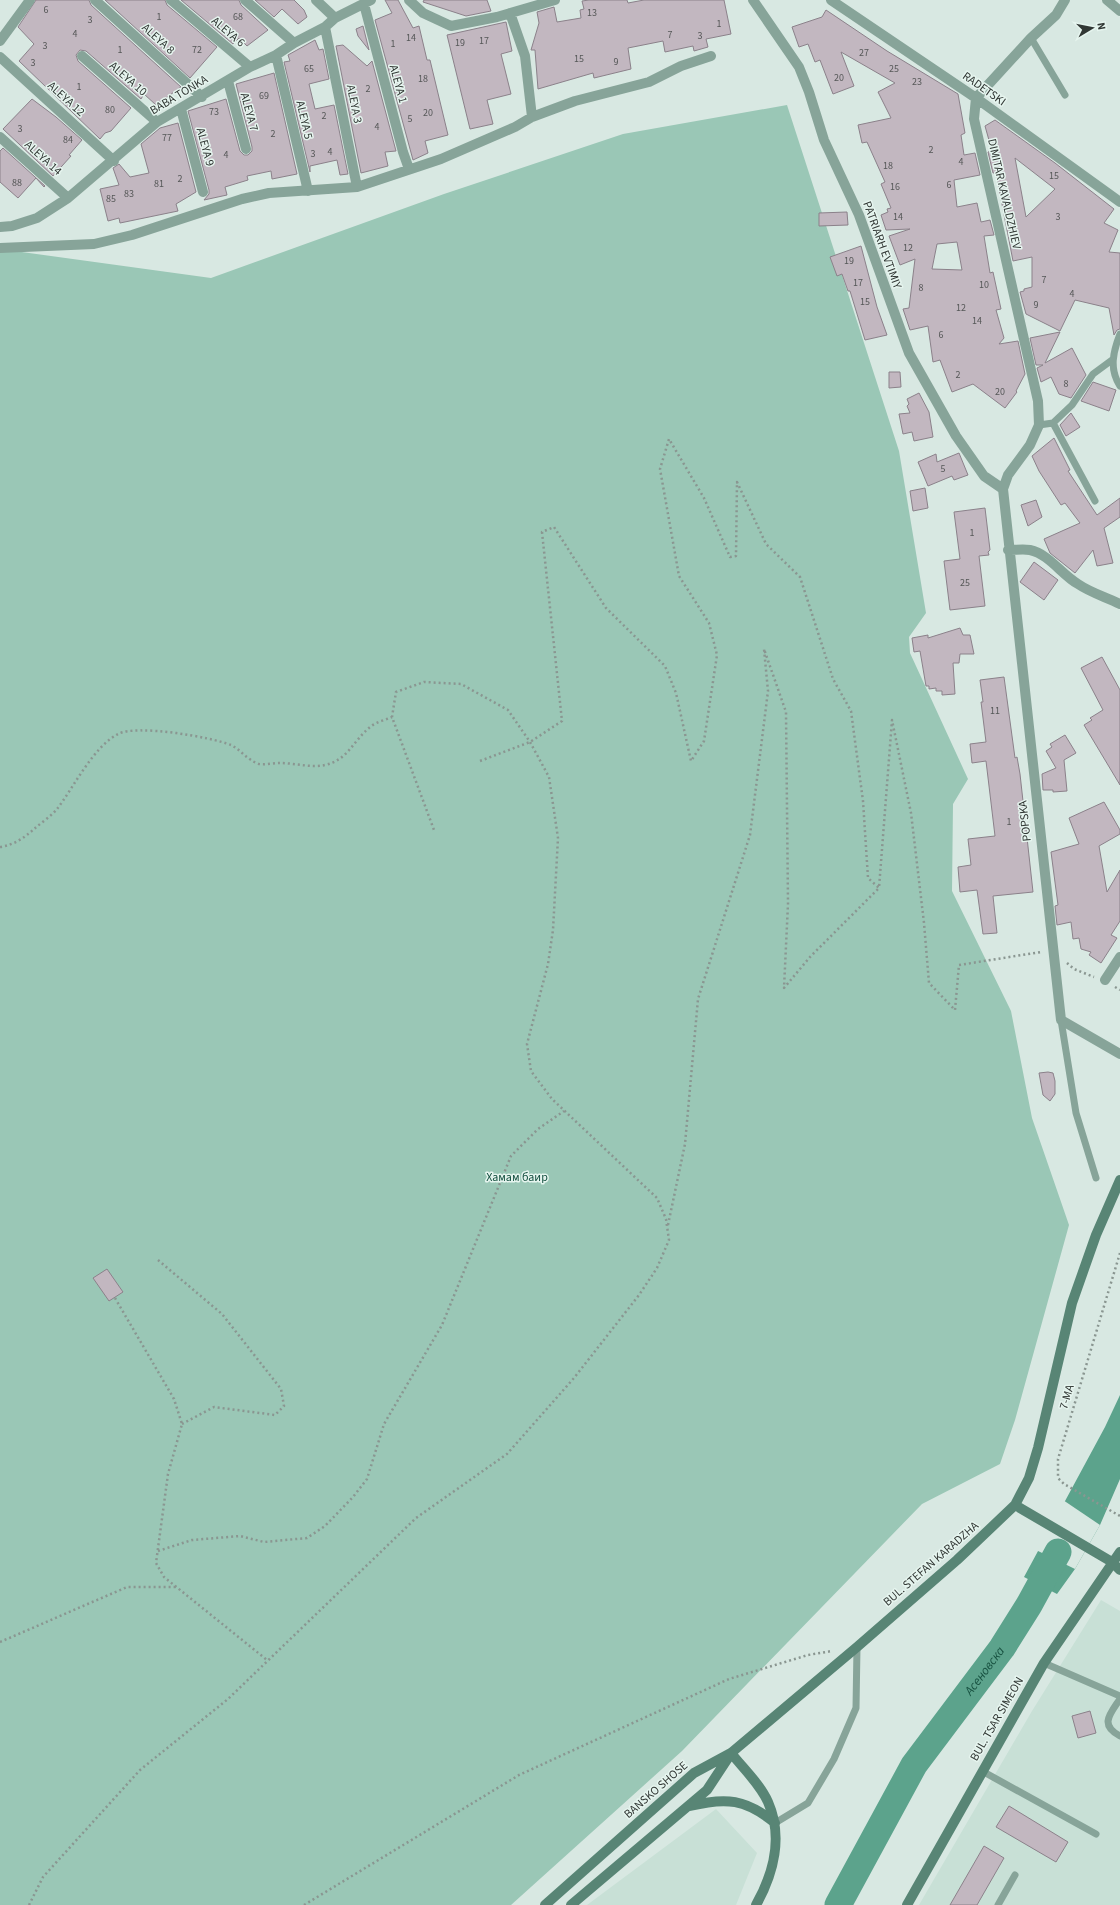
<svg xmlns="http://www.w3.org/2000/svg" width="1120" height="1905" font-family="'Source Sans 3',sans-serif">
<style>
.built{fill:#c8e0d6}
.green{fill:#9ac7b6}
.water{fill:#5ca38c}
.pier{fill:#d8e8e2}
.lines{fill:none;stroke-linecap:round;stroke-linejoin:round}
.river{stroke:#5ca38c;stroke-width:27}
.building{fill:#c2b7c0;stroke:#8b818a;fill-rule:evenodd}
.path{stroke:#8a9691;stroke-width:2.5;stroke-dasharray:2 3;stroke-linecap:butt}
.lane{stroke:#87a499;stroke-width:7}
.street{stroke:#87a499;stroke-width:10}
.secondary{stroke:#588575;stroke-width:10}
.labels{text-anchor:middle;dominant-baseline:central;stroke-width:3;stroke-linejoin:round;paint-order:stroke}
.number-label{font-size:10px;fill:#555757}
.street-label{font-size:12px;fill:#313734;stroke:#e6f5ef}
.park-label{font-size:12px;fill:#114d3d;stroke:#e6f5ef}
.water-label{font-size:13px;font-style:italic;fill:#185241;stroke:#e6f5ef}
</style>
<rect width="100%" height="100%" fill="#d8e8e2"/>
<path class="built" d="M1101,1600L1120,1611V1905H919L1032,1711Z
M716,1809L757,1853L736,1905H587Z"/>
<path class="green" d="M787,105L899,451L926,613L909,637L910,653L968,779L953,804L952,891L1011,1011L1032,1118L1069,1225L1015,1420L1000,1464L922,1504L682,1751L511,1905H0V249L211,278L444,194L623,134Z"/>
<path class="water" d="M1120,1395V1479L1100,1525L1075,1569L1057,1594L1024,1577L1105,1427Z"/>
<path class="pier" d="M1063,1500L1100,1525L1075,1569L1036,1550Z"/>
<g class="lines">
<path class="river" id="s1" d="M838,1905L914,1765L1002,1648L1029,1605L1058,1552"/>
</g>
<path class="building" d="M36,0H89L91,5L181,87L156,105L144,94L141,99L86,51L80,50L76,55L78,61L131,108L111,131L105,133L100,139L19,61L34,44L18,27Z
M105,0H165L167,5L217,47L190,78Z
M181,0H239L241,5L268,30L247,46L239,38L233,44Z
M255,0H294L304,10L307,17L298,24L282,9L274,17Z
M385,0H398L413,28L419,26L427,60H430L448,135L425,141L428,153L413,160L375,20L392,13Z
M424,0H487L491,11L466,16L423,2Z
M589,0H627L628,3L644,0H724L731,34L706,39L708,47L694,51L693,46L665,52L663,41L628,48L631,69L594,78L593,73L538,89L535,50H531L539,23L537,12L554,7L557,22L581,18L580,10L584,9L582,1Z
M826,10L887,51L958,94L965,133L961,135L964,155L975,153L980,175L954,180L957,207L977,203L981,222L990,220L994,235L984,236L990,273L993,272L1001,309L996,310L1004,338L999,344L1018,341L1025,374L1016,391L1017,392L1005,408L973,384L952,392L940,360L933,362L928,326L910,330L903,309L909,308L915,259L900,265L889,236L910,229L886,230L881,215L888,212L887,209L891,208L881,184L885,182L867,142L862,143L858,125L891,118L878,92L895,83L841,52L854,86L833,94L820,60L815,62L808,44L799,47L792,27L822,17ZM957,242L962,270L932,269L937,244Z
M506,22L512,51L501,54L511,94L487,100L493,124L470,129L447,35Z
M363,26L369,50L358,36L356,29Z
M315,40L319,50L323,49L329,79L309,84L315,109L334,105L348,174L340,175L337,160L310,166V172L284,62L290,61L288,55Z
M343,45L367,66L372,61L396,151L385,152L388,166L361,173L336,46Z
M274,73L297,174L272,179L271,171L247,176L248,180L225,187L227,195L204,200L209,194V190L188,111L226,99L240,151L244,155H248L252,151V147L236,84Z
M32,99L56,117L82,140L69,155L71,156L53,176L3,129Z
M995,120L1055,163L1114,209L1104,223L1118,230L1109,252L1120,253V329L1117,330L1114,335L1109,308L1075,300L1060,331L1026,314L1020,292L1024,291V289L1032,287V257L1013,261L996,173H993L988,152L992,151L985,126ZM1015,158L1055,189L1026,217Z
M178,123L196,192L176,204L178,211L120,223L119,218L108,221L100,189L119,185L113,168L119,164L130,177L149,173L141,144L160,128Z
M3,148L45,186L44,187L36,178L18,198L0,182V151Z
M847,212L848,225L819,226V213Z
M861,246L877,307L887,335L865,340L850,291H848L842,274L837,276L830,257Z
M1060,332L1045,363L1072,348L1086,375L1071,398L1059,394L1051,377L1041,382L1037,368L1043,365H1036L1030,338Z
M889,372H900L901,387L889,388Z
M1093,382L1116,390L1109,411L1081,401Z
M919,393L929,412L933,437L914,441L912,432L903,434L899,414L910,413L907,406L909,404L907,399Z
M1071,413L1080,427L1066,436L1060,425Z
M1054,438L1070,470L1068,471L1097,515L1120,498V517L1104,528L1113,563L1097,566L1093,550L1075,573L1050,553L1044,539L1080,523L1065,503L1061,505L1039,471L1032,456Z
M959,453L968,475L954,480L952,476L928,486L918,462L936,454L937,462Z
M925,488L928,508L913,511L910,491Z
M1036,500L1042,517L1028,526L1021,505Z
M985,508L990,550L988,552L989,555L979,556L985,606L950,610L944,561L960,559L954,512Z
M1034,562L1058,580L1044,600L1020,582Z
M960,628L963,635H970L974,654H960L959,663H953L955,694L942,695V691H936V688L929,689V686H926L920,651L914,652L912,638L928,635V638Z
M1102,657L1120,690V785L1084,725L1092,720L1090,718L1103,710L1081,668Z
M1004,677L1015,758L1017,757L1020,774L1033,892L993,896L997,933L983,934L977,890L960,892L958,867L971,865L968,839L995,836L986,761L972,763L970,744L986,742L981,702H983L980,680Z
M1065,735L1076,753L1064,760L1067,791L1053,792V790H1043L1042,774L1056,768L1046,751L1052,747L1050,744Z
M1104,802L1120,830V834L1099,846L1107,892L1120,870V921L1111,935L1117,938L1101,963L1089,955L1091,952L1081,949L1079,938L1073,939L1071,922L1057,925L1055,906L1058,905L1051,852L1079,844L1069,818Z
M1048,1072L1053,1073L1055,1081V1094L1050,1101L1043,1095L1039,1073Z
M107,1269L123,1292L109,1301L93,1278Z
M1090,1711L1096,1733L1078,1738L1072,1716Z
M1009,1806L1068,1842L1056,1862L996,1827Z
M984,1846L1004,1858L977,1905H950Z"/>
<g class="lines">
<path class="path" d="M480,761L530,742L562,721L542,532L554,527L606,608L665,666L676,693L691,761L704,741L717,655L709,623L679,576L660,469L669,439L704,498L730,557L736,556L737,482L766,544L800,577L833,679L851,711L863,801L868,878L879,888L892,720L911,813L924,923L929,983L955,1010L959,965L1041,952
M0,847C14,845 24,838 34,829C41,823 51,816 57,809C74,787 93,747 118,734C136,724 211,737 231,745C241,750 247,760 259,764C265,765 273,763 280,763C294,763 311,768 325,765C348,760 353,741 370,727C376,722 385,720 392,717
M1067,963L1074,969L1094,977
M1115,987L1120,990
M668,1225L685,1144L698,999L750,835L768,691L764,649L786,712L788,904L784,988L810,957L879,888
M1120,1253L1058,1459V1478L1064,1484L1120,1516
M158,1260L222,1314L281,1389L284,1406L275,1415L214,1407L182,1424
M115,1298L174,1399L182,1424L168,1474L156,1563L164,1577L267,1660
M158,1551L192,1540L240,1536L264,1542L307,1538L325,1526L353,1497L367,1479L384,1424L442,1325L511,1156L538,1129L564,1111
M0,1642L127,1587H176
M29,1905L43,1877L140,1770L228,1699L416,1518L507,1454L574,1378L639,1295L657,1268L669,1240L666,1219L657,1198L552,1099L531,1071L527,1044L548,964L553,930L558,838L549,777L530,742L508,710L461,684L424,682L396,692L392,717L434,830
M304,1905L519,1775L729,1679L808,1655L832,1651"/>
<path class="lane" d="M1031,38L1065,95
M1120,334C1113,352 1109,369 1120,386
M1053,423L1095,501
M1039,425L1053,423L1072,405L1093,374L1112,360
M1061,1020L1076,1113L1096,1178
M1044,1663L1120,1696
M1120,1699C1110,1714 1099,1725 1120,1736
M982,1771L1096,1834
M775,1823L808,1803L834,1759L856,1708L857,1647
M998,1905L1015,1875"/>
<path class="street" d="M95,0L202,97
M171,0L250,67
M245,0L294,43
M316,0L335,18
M409,0L423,13L451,26L497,17L555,0
M753,0L799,67L809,92L824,140L859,215L909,353L956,436L984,476L1003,489
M831,0L976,98L1120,202
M1065,0L1056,15L1031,38L976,98L974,119L1038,401L1039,425L1030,445L1008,475L1003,489L1061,1020L1120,1054
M1107,0L1120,11
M364,4L403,152L409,169
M325,27L357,187
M0,41L30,0
M276,55L308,191
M82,56L157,122
M0,57L114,161
M228,81L246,149
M181,109L203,192
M532,117L575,101L649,82L681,66L711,56
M0,137L68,198
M0,227L12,226L37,218L68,198L157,122L250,67L276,55L294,43L325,27L335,18L371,0
M0,248L94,244L132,235L242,199L269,193L357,187L441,159L515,127L532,117L525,56L510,13
M1008,550C1015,550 1024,549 1030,550C1049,554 1062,575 1078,584C1091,593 1106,597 1120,604
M1105,980L1120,957"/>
<path class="secondary" d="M1015,1505L1112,1562L1120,1570
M731,1753C743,1768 760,1784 768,1802C783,1836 774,1873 756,1905
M690,1806C726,1797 746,1799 775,1823
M545,1905L694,1773L731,1753L857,1647L957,1560L1015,1505L1029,1478L1038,1448L1072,1303L1096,1235L1120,1180
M571,1905L707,1790L730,1755
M907,1905L1044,1663L1120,1552"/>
</g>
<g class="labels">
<g class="number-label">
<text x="46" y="10">6</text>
<text x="592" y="13">13</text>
<text x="159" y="17">1</text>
<text x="238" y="17">68</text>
<text x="90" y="20">3</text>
<text x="719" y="24">1</text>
<text x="75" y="34">4</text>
<text x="670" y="35">7</text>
<text x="700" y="36">3</text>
<text x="411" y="38">14</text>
<text x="484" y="41">17</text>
<text x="460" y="43">19</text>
<text x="393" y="44">1</text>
<text x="45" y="46">3</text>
<text x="120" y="50">1</text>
<text x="197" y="50">72</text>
<text x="864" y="53">27</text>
<text x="579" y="59">15</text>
<text x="616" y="62">9</text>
<text x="33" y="63">3</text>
<text x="309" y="69">65</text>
<text x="894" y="69">25</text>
<text x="839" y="78">20</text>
<text x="423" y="79">18</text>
<text x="917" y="82">23</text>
<text x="79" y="87">1</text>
<text x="368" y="89">2</text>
<text x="264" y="96">69</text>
<text x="110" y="110">80</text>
<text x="214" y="112">73</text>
<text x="428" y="113">20</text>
<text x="324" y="116">2</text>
<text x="410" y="119">5</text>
<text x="377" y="127">4</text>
<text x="20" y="129">3</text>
<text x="273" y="134">2</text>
<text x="167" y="138">77</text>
<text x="68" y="140">84</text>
<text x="931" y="150">2</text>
<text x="330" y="152">4</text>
<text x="313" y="154">3</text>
<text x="226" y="155">4</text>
<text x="961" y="162">4</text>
<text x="888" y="166">18</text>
<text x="1054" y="176">15</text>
<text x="180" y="179">2</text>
<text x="17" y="183">88</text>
<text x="159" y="184">81</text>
<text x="949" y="185">6</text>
<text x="895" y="187">16</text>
<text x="129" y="194">83</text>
<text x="111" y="199">85</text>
<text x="898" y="217">14</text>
<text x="1058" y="217">3</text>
<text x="908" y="248">12</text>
<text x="849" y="261">19</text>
<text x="1044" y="280">7</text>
<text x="858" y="283">17</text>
<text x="984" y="285">10</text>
<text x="921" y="288">8</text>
<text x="1072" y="294">4</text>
<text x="865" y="302">15</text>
<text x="1036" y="305">9</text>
<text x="961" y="308">12</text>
<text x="977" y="321">14</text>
<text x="941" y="335">6</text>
<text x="958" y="375">2</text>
<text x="1066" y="384">8</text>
<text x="1000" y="392">20</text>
<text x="943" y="469">5</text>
<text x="972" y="533">1</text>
<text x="965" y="583">25</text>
<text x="995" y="711">11</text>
<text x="1009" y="822">1</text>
</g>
<g class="street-label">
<text transform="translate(228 32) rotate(40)">ALEYA 6</text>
<text transform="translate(158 39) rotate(42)">ALEYA 8</text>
<text transform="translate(128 79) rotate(41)">ALEYA 10</text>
<text transform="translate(398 84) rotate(75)">ALEYA 1</text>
<text transform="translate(984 89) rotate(35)">RADETSKI</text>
<text transform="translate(179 95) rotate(-31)">BABA TONKA</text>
<text transform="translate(66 99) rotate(42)">ALEYA 12</text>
<text transform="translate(354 104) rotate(79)">ALEYA 3</text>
<text transform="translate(249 112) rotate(75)">ALEYA 7</text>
<text transform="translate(304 120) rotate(77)">ALEYA 5</text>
<text transform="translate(205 147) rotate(75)">ALEYA 9</text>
<text transform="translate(43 158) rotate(42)">ALEYA 14</text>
<text transform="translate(1004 194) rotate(77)">DIMITAR KAVALDZHIEV</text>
<text transform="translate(882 245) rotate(70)">PATRIARH EVTIMIY</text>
<text transform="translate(1025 821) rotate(-96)">POPSKA</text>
<text transform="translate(1067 1397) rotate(-73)">7-МА</text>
<text transform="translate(931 1564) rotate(-41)">BUL. STEFAN KARADZHA</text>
<text transform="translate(997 1719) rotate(-60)">BUL. TSAR SIMEON</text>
<text transform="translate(656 1790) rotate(-41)">BANSKO SHOSE</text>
</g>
<g class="park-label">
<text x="517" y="1177">Хамам баир</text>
</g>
<g class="water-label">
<text stroke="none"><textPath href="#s1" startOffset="277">Асеновска</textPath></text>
</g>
</g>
<g transform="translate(1092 28) rotate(80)" stroke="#e6f5ef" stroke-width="3" paint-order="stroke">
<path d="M0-3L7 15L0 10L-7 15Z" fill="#313734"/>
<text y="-6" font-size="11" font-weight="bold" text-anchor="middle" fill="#313734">N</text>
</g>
</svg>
